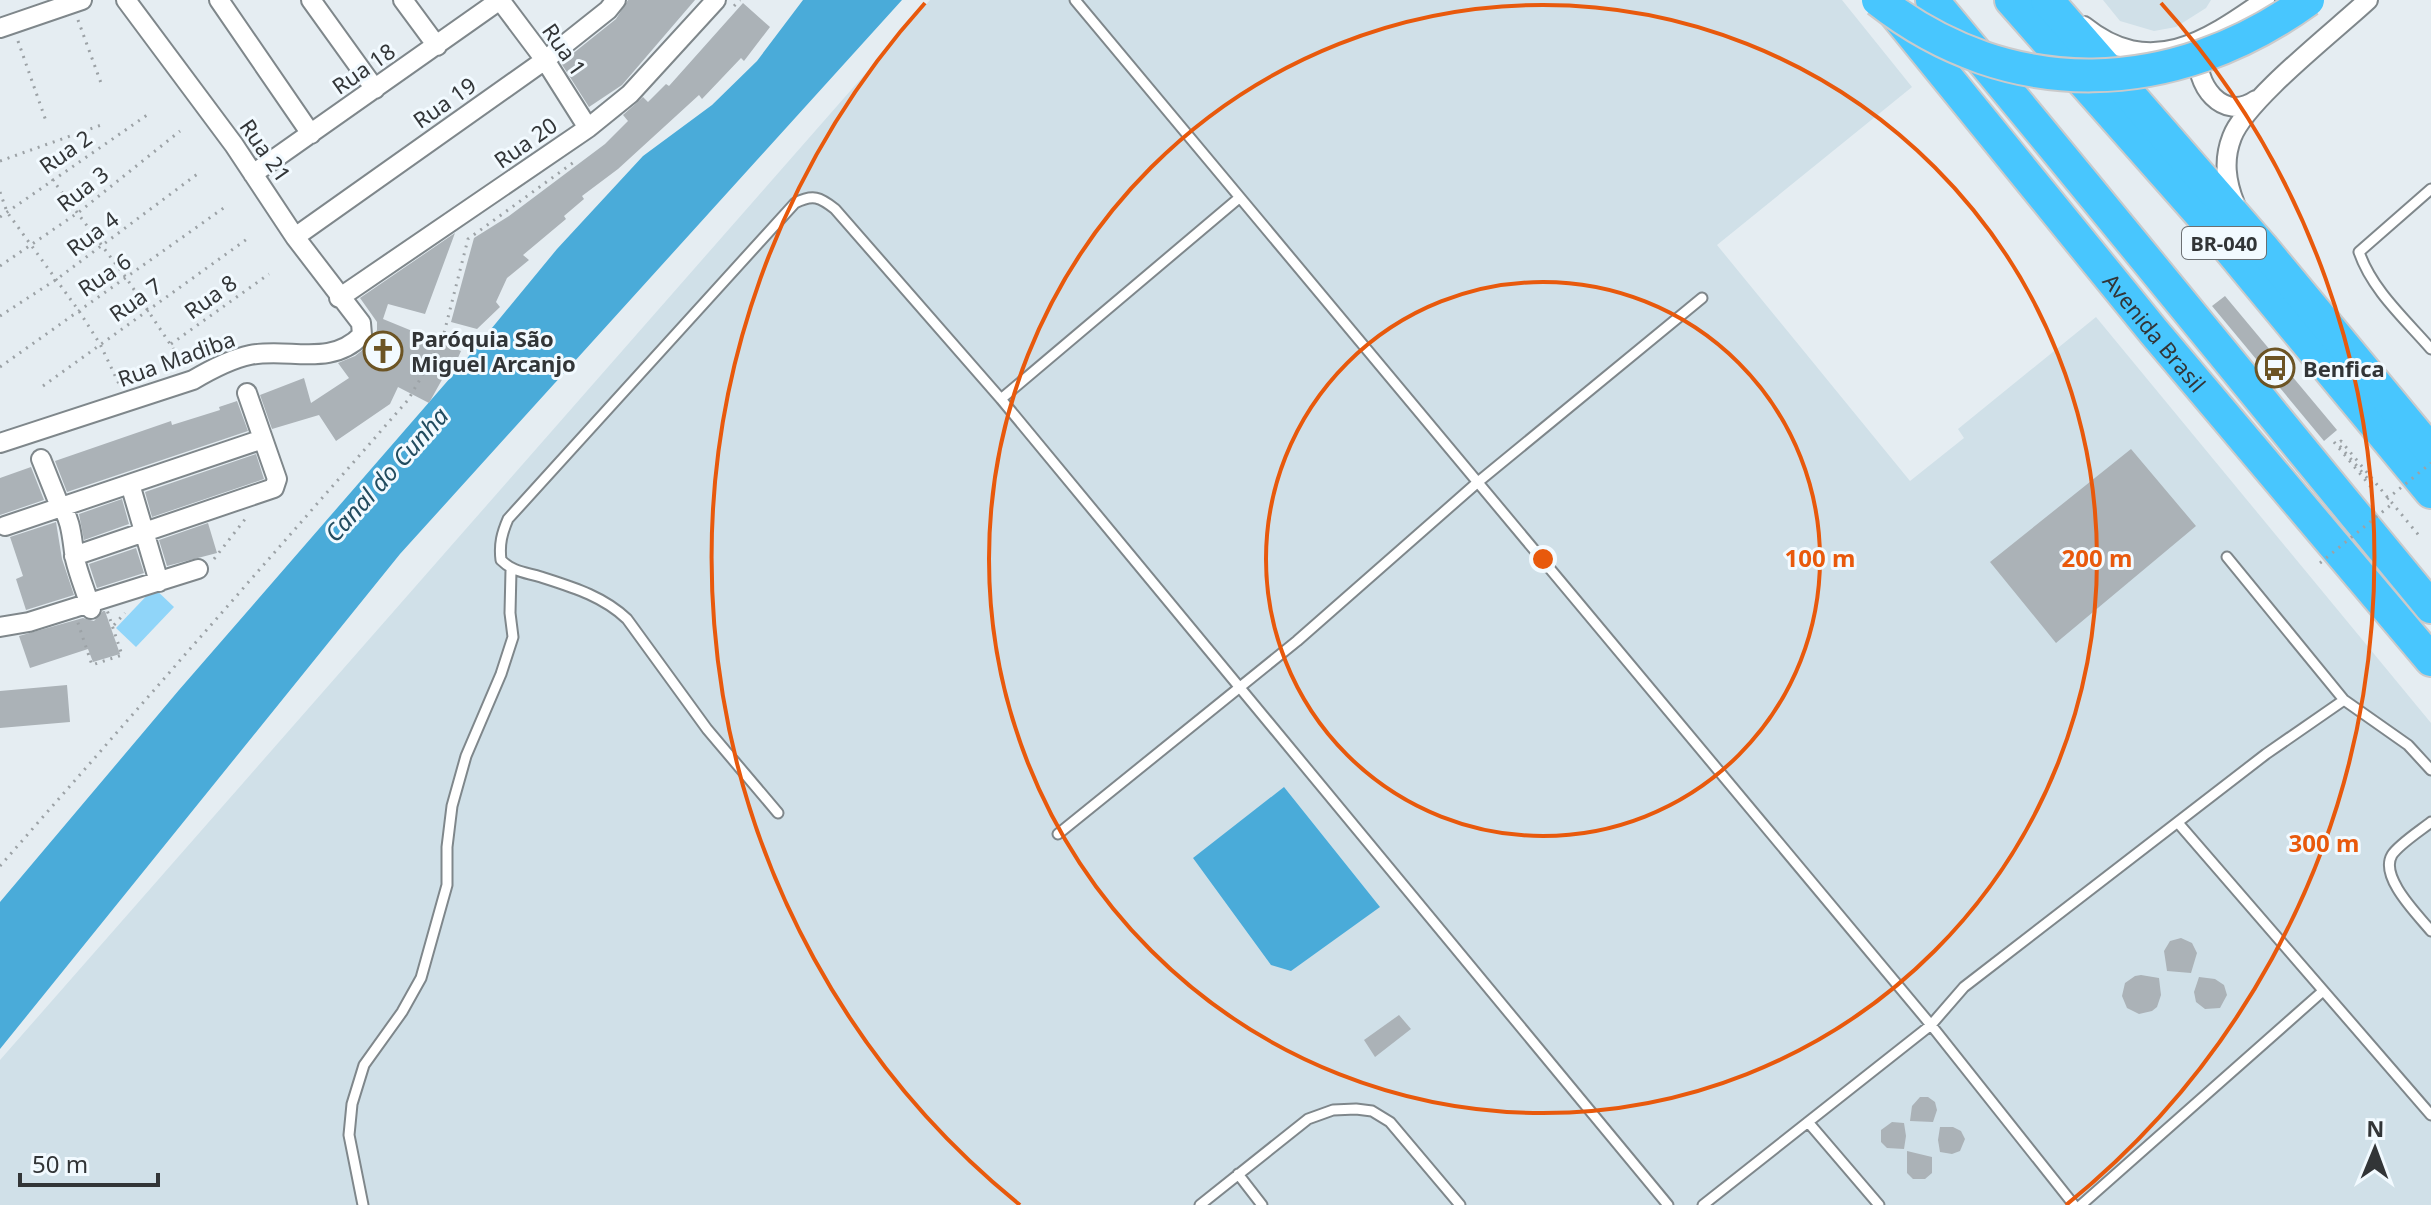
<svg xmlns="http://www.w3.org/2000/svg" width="2431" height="1205" font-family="'Noto Sans',sans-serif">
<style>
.built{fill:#d0e0e8}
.green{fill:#90d5f9}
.water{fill:#4aabd9}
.building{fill:#abb2b7}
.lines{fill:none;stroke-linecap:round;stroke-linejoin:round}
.lane-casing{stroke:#7f878b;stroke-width:13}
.street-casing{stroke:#7f878b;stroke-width:22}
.highway-casing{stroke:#cacacb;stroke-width:36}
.path{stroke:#9ca2a6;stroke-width:3;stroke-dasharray:2 6;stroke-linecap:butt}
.lane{stroke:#fff;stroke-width:9}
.street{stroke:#fff;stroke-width:18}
.highway{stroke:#48c6fe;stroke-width:32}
.highway-bridge-casing{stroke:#cacacb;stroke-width:36;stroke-linecap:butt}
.path-bridge{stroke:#9ca2a6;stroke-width:3;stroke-dasharray:2 6;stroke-linecap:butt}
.highway-bridge{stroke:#48c6fe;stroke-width:32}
.ring{fill:none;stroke:#e8590c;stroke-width:4}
.labels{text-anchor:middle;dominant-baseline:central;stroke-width:6;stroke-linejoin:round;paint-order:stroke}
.shield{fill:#f2faff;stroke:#6c7073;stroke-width:2}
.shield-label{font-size:20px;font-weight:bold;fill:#323537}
.street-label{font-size:22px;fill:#323537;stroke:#f2faff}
.poi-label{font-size:22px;font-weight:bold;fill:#323537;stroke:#f2faff;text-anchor:start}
.water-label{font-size:24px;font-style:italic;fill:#224c5f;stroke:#f2faff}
.centre{fill:#e8590c;stroke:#f2faff;stroke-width:4}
.ring-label{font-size:24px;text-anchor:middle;font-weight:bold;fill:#e8590c;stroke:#f2faff;stroke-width:6;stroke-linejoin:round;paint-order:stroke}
</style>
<rect width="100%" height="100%" fill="#e5edf2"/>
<path class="built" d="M930,0H1842L1912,87L1717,245L1910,481L1964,438L1958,429L2096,317L2431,723V1205H0V1060Z
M2103,0H2211L2206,8L2176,27L2154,31L2120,21Z"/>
<path class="green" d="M154,588L174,607L136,647L116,628Z"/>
<path class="water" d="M803,0H902L400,554L0,1049V902L179,690L464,362L557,249L643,156L712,105L757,61Z
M1284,787L1380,907L1291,971L1271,965L1193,858Z"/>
<path class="building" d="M628,0H695L622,85L589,107L561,63L616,19Z
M743,3L770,27L744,61L741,58L702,99L699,95L618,169L582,196L584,199L564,216L566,219L523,255L529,260L507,278L496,302L500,307L477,329L451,322L474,238L509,216L605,144L628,121L623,115L643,97L648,102L666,84L669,86Z
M455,233L425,314L388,304L383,319L461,351L449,378L444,376L429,403L398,387L390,404L336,441L319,415L272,429L260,395L304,378L311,403L349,378L338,363L355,356L370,344L377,330V322L360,298Z
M2225,296L2337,430L2324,441L2212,306Z
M237,401L248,431L67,492L55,461L171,421L172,425L220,410L219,407Z
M2131,449L2196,526L2056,643L1990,562Z
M256,454L264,479L152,517L145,492Z
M31,467L44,500L0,515V478Z
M122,499L129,524L84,540L79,514Z
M56,522L62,559L74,595L26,610L16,579L23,576L10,537Z
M208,523L217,553L167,566L159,540Z
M136,548L144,573L97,588L89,564Z
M103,611H105L120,654L93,662L88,649L30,668L19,636L83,618L94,621Z
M67,685L70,722L0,728V691Z
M2181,938L2192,943L2197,953L2191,973L2167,971L2164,951L2170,941Z
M2141,975L2159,978L2161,995L2157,1007L2152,1011L2139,1014L2127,1008L2122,996L2125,983L2135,976Z
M2199,977L2215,979L2224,985L2227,995L2220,1008L2205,1009L2196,1002L2194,992Z
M1399,1015L1411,1029L1375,1057L1364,1040Z
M1920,1097H1928L1935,1102L1937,1110L1933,1122L1910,1121L1912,1106Z
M1892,1122L1904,1123L1906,1136L1904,1149L1887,1148L1881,1142V1130Z
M1940,1127H1953L1961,1131L1965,1139L1960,1151L1952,1154L1940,1152L1938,1140Z
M1907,1151L1932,1157V1173L1925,1179H1913L1907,1173Z"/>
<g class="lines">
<g class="lane-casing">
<path id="lane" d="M1075,0L1931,1025L2074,1205
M2431,189L2359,252C2372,290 2405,319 2431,349
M1001,399L1239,198
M2227,557L2344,700L2408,745L2431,770
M778,813L707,729L627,619C603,596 572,587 541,577C524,572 513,572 501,560C499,544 502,533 508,519L795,203C813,194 820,197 835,209L1001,399L1668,1205
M2431,822C2421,830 2398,845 2392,855C2379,877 2418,915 2431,931
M2179,824L2431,1115
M1058,834L1297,641L1478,482L1702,298
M1808,1122L1879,1205
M1238,1174L1262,1205
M363,1205L349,1135L352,1104L364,1065L402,1012L421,978L447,885V847L452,806L466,756L501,674L513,637L510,613L511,570
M1200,1205L1308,1119L1333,1110L1356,1109L1372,1111L1390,1122L1460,1205
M1703,1205L1931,1025L1964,987L2266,754L2344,700
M2081,1205L2323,991"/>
</g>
<g class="street-casing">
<path id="street" d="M219,0L311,134
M311,0L375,89
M403,0L437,46
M500,0L545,60L588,128
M2084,26C2150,79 2205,42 2265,0
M0,28L82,0
M2199,51C2193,84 2223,123 2256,100
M253,174L500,0
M2235,204C2226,181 2223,160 2232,137C2246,100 2336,30 2368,0
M295,237L545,60L608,10L616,0
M339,298L588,128L630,94L716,0
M0,443L193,380C210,370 230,359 250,355C289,347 330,368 362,335L361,323L295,237L234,145L126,0
M41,459L59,504C72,518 72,541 75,559C79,576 86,592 91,609
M130,484L159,582
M5,526L263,439
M74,556L274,488L277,479L247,393
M0,627L29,622L198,569"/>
</g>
<g class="highway-casing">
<g id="highway">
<path d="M1932,0C2100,201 2264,405 2431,607"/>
<path d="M2011,0L2202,216L2431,492"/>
<path d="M2047,0L2262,247L2431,451"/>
<path id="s1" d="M1897,16L2154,332L2431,660"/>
</g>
</g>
<path class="path" d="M734,6L740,0
M78,20L101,83
M18,41L46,121
M0,161L104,124
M52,179L127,279L184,365
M0,192L7,212L79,311L100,344L120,386
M0,217L150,113
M0,266L79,212L180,131
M0,316L57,279L200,172
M171,344L269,274
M0,367L225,207
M43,386L247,239
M2334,442L2371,487L2374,486L2338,444L2341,441L2421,538
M214,559L246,518
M105,604L122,655L92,665L75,614Z
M114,625L125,613
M0,866L408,400L442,341L468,239L574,162"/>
<use href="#lane" class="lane"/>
<use href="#street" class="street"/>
<use href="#highway" class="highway"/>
<g class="highway-bridge-casing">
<path id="highway-bridge" d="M1878,0C2011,104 2174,97 2308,0"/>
</g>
<path class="path-bridge" d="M2387,499L2431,463
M2320,563L2392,504"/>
<use href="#highway-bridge" class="highway-bridge"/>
</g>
<g class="ring">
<circle cx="1543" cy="559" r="277"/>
<circle cx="1543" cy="559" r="554"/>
<path d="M1020 1205A831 831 0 0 1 925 3M2161 3A831 831 0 0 1 2066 1205"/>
</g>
<defs>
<g id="church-ring" transform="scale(2)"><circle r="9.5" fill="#f2faff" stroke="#6c5424" stroke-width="1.5"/><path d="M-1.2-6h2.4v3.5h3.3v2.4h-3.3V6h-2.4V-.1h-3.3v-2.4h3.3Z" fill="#6c5424"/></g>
<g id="bus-ring" transform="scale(2)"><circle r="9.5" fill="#f2faff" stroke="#6c5424" stroke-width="1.5"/><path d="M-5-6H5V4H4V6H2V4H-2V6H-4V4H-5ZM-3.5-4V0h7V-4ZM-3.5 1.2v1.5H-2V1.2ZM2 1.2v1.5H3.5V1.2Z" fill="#6c5424"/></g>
</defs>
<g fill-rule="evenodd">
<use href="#church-ring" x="383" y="351"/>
<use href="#bus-ring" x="2275" y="368"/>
</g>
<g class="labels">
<rect class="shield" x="2182" y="227" width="84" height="32" rx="6"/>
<g class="shield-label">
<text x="2224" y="243">BR-040</text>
</g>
<g class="street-label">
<text transform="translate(565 49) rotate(55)">Rua 1</text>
<text transform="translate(363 68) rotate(-35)">Rua 18</text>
<text transform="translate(444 102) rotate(-35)">Rua 19</text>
<text transform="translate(525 142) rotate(-35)">Rua 20</text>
<text transform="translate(266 150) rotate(55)">Rua 21</text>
<text transform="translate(65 151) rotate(-35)">Rua 2</text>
<text transform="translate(82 188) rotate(-38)">Rua 3</text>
<text transform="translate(92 233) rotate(-37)">Rua 4</text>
<text transform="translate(104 274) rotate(-34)">Rua 6</text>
<text transform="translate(210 296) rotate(-36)">Rua 8</text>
<text transform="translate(135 299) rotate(-35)">Rua 7</text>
<text stroke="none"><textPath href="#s1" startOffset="408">Avenida Brasil</textPath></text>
<text transform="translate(176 358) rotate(-20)">Rua Madiba</text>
</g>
<g class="poi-label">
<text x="411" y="338">Paróquia São<tspan x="411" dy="25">Miguel Arcanjo</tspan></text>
<text x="2303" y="368">Benfica</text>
</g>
<g class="water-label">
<text transform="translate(386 474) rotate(-48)">Canal do Cunha</text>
</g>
</g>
<circle cx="1543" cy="559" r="12" class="centre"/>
<g class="ring-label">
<text x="1820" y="567">100 m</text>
<text x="2097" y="567">200 m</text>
<text x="2324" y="852">300 m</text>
</g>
<g transform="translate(2375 1149) rotate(1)" stroke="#f2faff" stroke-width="6" paint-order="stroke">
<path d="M0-6L14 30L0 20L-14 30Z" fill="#323537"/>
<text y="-12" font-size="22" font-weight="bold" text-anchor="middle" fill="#323537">N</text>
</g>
<path d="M20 1173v12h138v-12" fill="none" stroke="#323537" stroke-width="4"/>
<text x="32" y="1173" font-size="24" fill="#323537" stroke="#f2faff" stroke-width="6" paint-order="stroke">50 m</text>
</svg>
